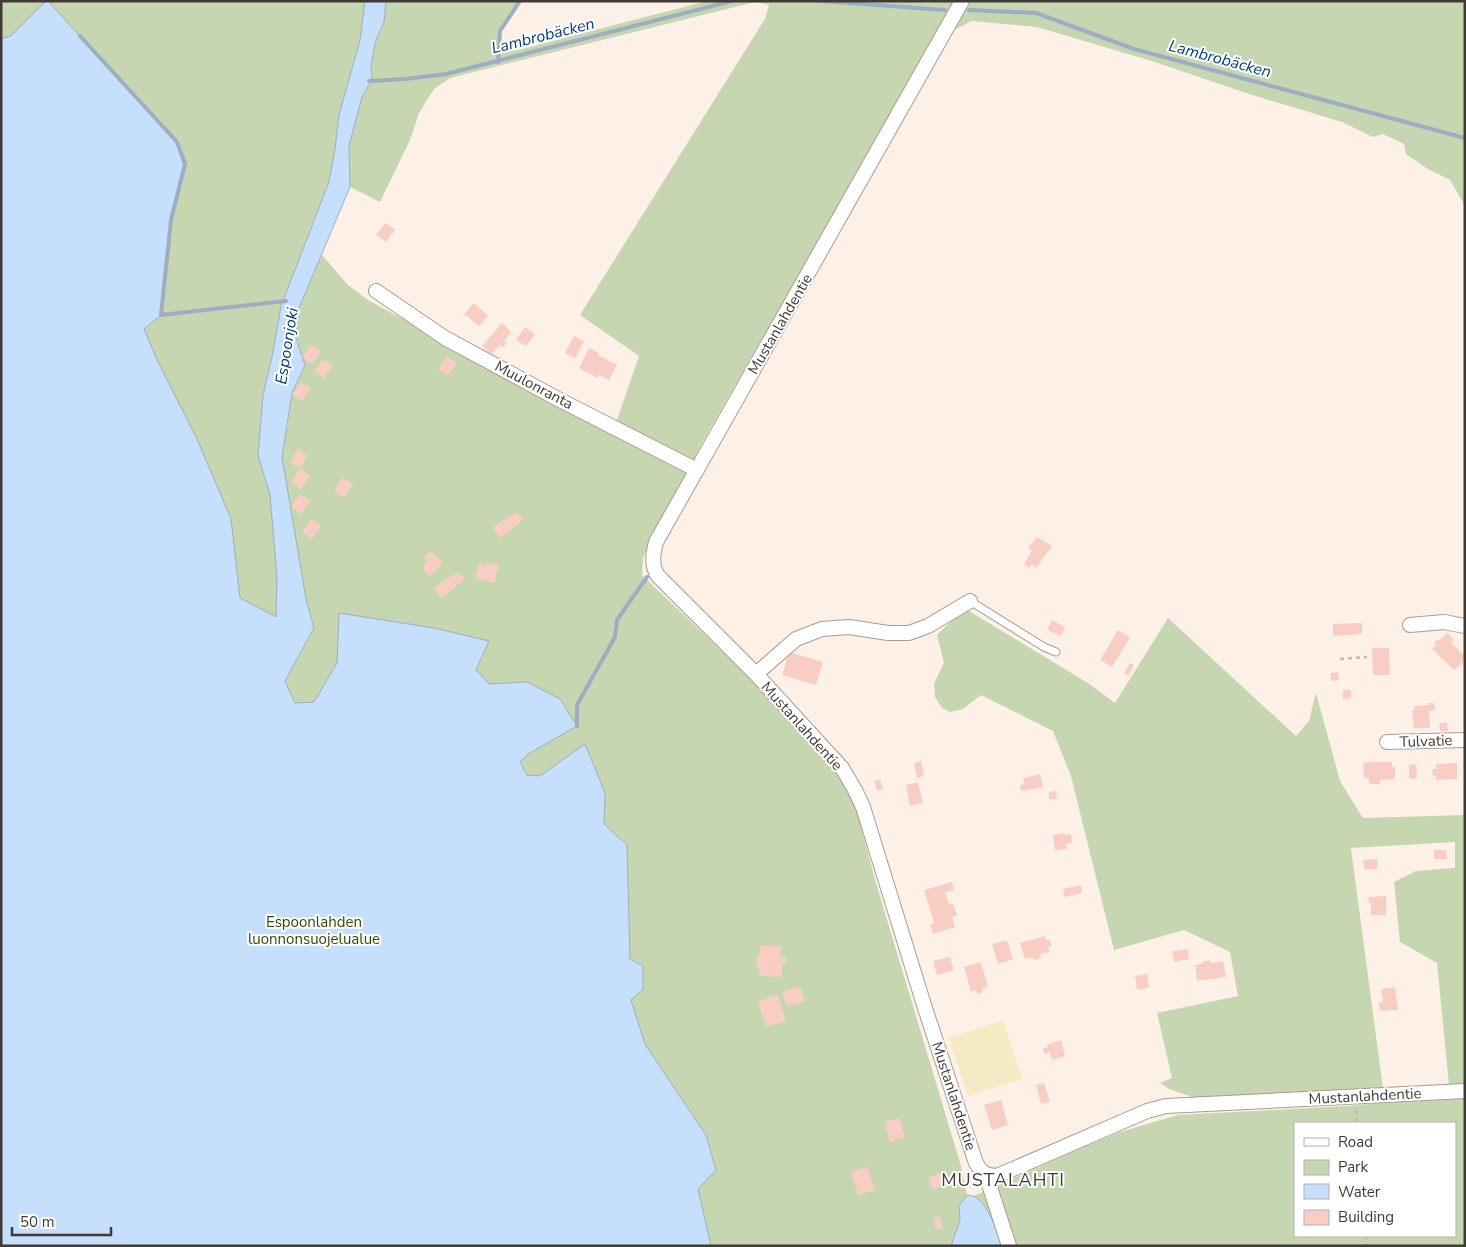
<svg xmlns="http://www.w3.org/2000/svg" width="1466" height="1247" font-family="'Nunito Sans',sans-serif">
<style>
.green{fill:#c5d6b1;fill-rule:evenodd}
.sand{fill:#f4eac4}
.water{fill:#c6dffd;stroke:#9eaec2}
.lines{fill:none;stroke-linecap:round;stroke-linejoin:round}
.stream{stroke:#9eaec2;stroke-width:4}
.building{fill:#f8cec4}
.service-casing{stroke:#a79c93;stroke-width:9}
.minor-casing{stroke:#a79c93;stroke-width:16}
.path{stroke:#c3b9b1;stroke-width:2.5;stroke-dasharray:4 4;stroke-linecap:butt}
.service{stroke:#fff;stroke-width:7}
.minor{stroke:#fff;stroke-width:14}
.labels{text-anchor:middle;dominant-baseline:central;stroke-width:4;stroke-linejoin:round;paint-order:stroke}
.street-label{font-size:15px;fill:#403b37;stroke:#fff}
.park-label{font-size:15px;fill:#334909;stroke:#fff}
.water-label{font-size:16px;font-style:italic;fill:#003e77;stroke:#fff}
.quarter-label{font-size:18px;letter-spacing:1px;fill:#403b37;stroke:#fff}
</style>
<rect width="100%" height="100%" fill="#fdf1e7"/>
<path class="green" d="M1,1H365L360,40L339,115L335,149L329,182L281,306L272,357L263,395L260,426L287,429L292,393L305,365C302,357 298,348 297,339C292,314 310,277 322,255L348,285L368,300L548,399L611,431L618,417L639,356L580,315L765,19L769,5L755,2L450,78L434,89L419,113L410,140L380,202L350,187L349,146L362,97L372,80L371,68L375,43L384,22L386,1H520L500,31L499,52L518,50L707,1H1465V206L1450,180L1428,169L1406,154L1404,144L1383,134L1373,137L1342,122L1249,94L1155,62L1037,27L972,21L954,30L942,24L706,436L656,529L643,558L642,575L758,686L837,771L856,808L876,883L961,1166L967,1195L959,1206L960,1220L951,1246H1Z
M964,608L1088,683L1115,703L1168,618L1296,736L1309,721L1316,693L1340,781L1363,818L1465,815V1084L1449,1085L1437,963L1400,942L1394,882L1416,871L1455,868V842L1351,848L1383,1089L1195,1098L1169,1089L1160,1083L1172,1078L1157,1013L1238,996L1230,952L1184,930L1114,950L1071,776L1053,731L981,695L963,709L950,712L942,708L935,697L934,684L944,663L937,635Z
M1465,1098V1246H1002L989,1212L974,1196L1079,1149L1120,1132L1178,1115L1349,1106L1387,1102ZM1295,1123H1455V1236H1295Z"/>
<path class="sand" d="M1003,1020L1022,1079L968,1096L949,1038Z"/>
<path class="water" d="M46,1H48L177,142L185,164L171,220L161,315L144,329L158,362L197,439L231,519L240,598L276,617L277,577L270,495L258,455L263,395L272,357L281,306L329,182L335,149L339,115L360,40L365,1H386L384,22L375,43L371,68L372,80L362,97L349,146L350,187L299,308L296,338L305,365L292,393L282,457L306,599L314,628L285,681L295,703L314,702L337,663L339,613L434,628L489,641L476,670L489,684L527,682L560,699L577,726L528,754L520,762L527,775L540,776L585,744L605,793L604,824L627,845L630,959L643,966V990L631,1000L645,1044L706,1135L716,1170L698,1189L711,1246H1V39L12,35Z
M967,1195C987,1195 996,1230 1002,1246H951L960,1220L959,1206Z"/>
<g class="lines">
<path class="stream" d="M821,1L945,10
M969,10L1036,13L1134,49L1465,138
M80,36L177,142L185,164L171,220L161,315L286,301
M498,62L500,31L520,1
M369,81L406,79L446,74L732,1
M577,726V705L615,637L617,620L647,577"/>
</g>
<path class="building" d="M385,223L395,229L386,242L376,235Z
M474,303L488,316L479,326L464,314Z
M502,323L511,332L504,341L507,343L503,347L500,345L491,355L482,346Z
M525,327L535,334L526,346L516,340Z
M574,336L584,341L575,358L565,353Z
M311,345L321,351L312,364L302,357Z
M589,348L599,353L598,355L617,365L609,380L599,375L597,378L579,368Z
M447,356L457,363L448,375L438,369Z
M323,359L333,365L324,378L314,371Z
M301,382L311,388L302,401L292,394Z
M298,449L308,456L299,468L290,462Z
M300,469L310,476L301,489L291,482Z
M343,478L353,484L344,497L334,491Z
M300,494L310,501L301,514L291,507Z
M517,512L524,519L500,538L493,528L509,516L510,517Z
M311,519L321,526L312,539L302,532Z
M1037,537L1052,546L1036,568L1032,564L1029,568L1024,564L1032,551L1028,548Z
M431,551L443,563L430,576L422,568L428,561L424,558Z
M487,562L499,565L494,583L475,578L479,564L485,566Z
M458,572L465,579L441,598L434,588L450,576L451,577Z
M1052,620L1065,627L1061,636L1047,630Z
M1362,623V634L1333,636V624Z
M1118,630L1130,637L1112,667L1100,660Z
M1447,633L1454,640L1451,643L1465,656L1463,661L1464,662L1454,670L1432,649L1436,645L1435,641L1440,640Z
M1372,648H1389L1390,675H1373Z
M789,652L823,662L816,685L782,675Z
M1130,663L1134,665L1128,676L1124,673Z
M1338,672L1339,680L1331,681V673Z
M1343,690H1351V698L1343,699Z
M1428,703H1434L1435,710L1429,711L1430,728H1414L1412,711H1414V706L1429,705Z
M1439,723H1447L1448,731H1440Z
M921,761L924,776L917,778L914,763Z
M1374,762H1392V767H1395V779L1380,780V784H1369V778H1364L1363,763Z
M1457,763V779L1436,780V776H1433L1432,769H1436V764Z
M1416,764L1417,778L1409,779V765Z
M1040,774L1043,787L1021,791L1020,785L1025,784L1023,778Z
M880,780L883,789L877,791L874,781Z
M918,782L923,803L910,806L906,785Z
M1056,791L1057,799H1049V792Z
M1065,833V835L1071,834L1072,843L1066,844L1067,849L1055,850L1053,835Z
M1434,850H1446L1447,859H1434Z
M1377,859V869H1364L1363,860Z
M952,882L954,890L945,892L949,904L953,903L957,915L952,917L955,927L933,934L930,924L934,923L933,920L924,890Z
M1081,885L1082,893L1064,897L1063,889Z
M1386,896V915H1371V903L1369,904L1368,897Z
M1045,936L1046,940H1050L1052,946L1048,947L1050,952L1040,954L1042,958L1034,960L1033,957L1025,959L1020,943Z
M1007,940L1013,959L998,964L992,944Z
M760,946H781L780,957H786V964H782V977L759,976V969H757V955H760Z
M1188,949L1189,959L1174,962L1172,951Z
M950,957L954,970L937,975L933,961Z
M1210,960L1211,963L1223,961L1226,977L1197,981L1195,965L1202,964V962Z
M981,962L988,987L982,988L983,992L977,994L976,990L971,992L964,967Z
M1147,974L1149,988L1137,990L1135,976Z
M800,986L805,1001L787,1007L782,992Z
M1395,987L1398,1010L1380,1011L1379,1002H1383L1381,989Z
M778,995L786,1021L766,1027L758,1001Z
M1061,1040L1065,1056L1052,1060L1050,1052L1044,1054L1043,1048L1048,1047L1047,1045Z
M1044,1083L1050,1102L1041,1104L1036,1085Z
M1001,1100L1008,1125L992,1130L984,1105Z
M899,1118L905,1137L890,1142L884,1122Z
M867,1167L875,1190L858,1195L851,1172Z
M940,1173L946,1185L933,1190L928,1178Z
M939,1216L943,1228L936,1230L933,1218Z"/>
<g class="lines">
<g class="service-casing">
<path id="service" d="M970,601L1044,647L1056,652"/>
</g>
<g class="minor-casing">
<path id="minor" d="M962,1L656,542C653,554 651,565 658,576L756,674L842,768L855,790L863,807L924,1005L976,1163C982,1173 985,1175 997,1176L1147,1111L1166,1106L1465,1091
M376,291L445,338L558,399L697,470
M1410,625L1444,622L1465,626
M756,674L796,639L822,629L849,627L888,633H909L928,626L970,601
M1387,742L1465,740
M986,1175L1009,1246"/>
</g>
<path class="path" d="M1340,659L1367,657
M1356,1110L1357,1123
M1366,1236L1367,1246"/>
<use href="#service" class="service"/>
<use href="#minor" class="minor"/>
</g>
<g class="labels">
<g class="street-label">
<text transform="translate(780 324) rotate(-60)">Mustanlahdentie</text>
<text transform="translate(534 385) rotate(28)">Muulonranta</text>
<text transform="translate(802 726) rotate(48)">Mustanlahdentie</text>
<text transform="translate(1426 741) rotate(-2)">Tulvatie</text>
<text transform="translate(954 1096) rotate(72)">Mustanlahdentie</text>
<text transform="translate(1365 1096) rotate(-3)">Mustanlahdentie</text>
</g>
<g class="park-label">
<text x="314" y="922">Espoonlahden<tspan x="314" dy="17">luonnonsuojelualue</tspan></text>
</g>
<g class="water-label">
<text transform="translate(543 36) rotate(-14)">Lambrobäcken</text>
<text transform="translate(1220 59) rotate(15)">Lambrobäcken</text>
<text transform="translate(287 346) rotate(-81)">Espoonjoki</text>
</g>
<g class="quarter-label">
<text x="1003" y="1180">MUSTALAHTI</text>
</g>
</g>
<rect width="1466" height="1247" fill="none" stroke="#403b37" stroke-width="5"/>
<rect x="1294" y="1122" width="162" height="115" fill="#ffffff" stroke="#b3b1af"/>
<rect x="1304" y="1138" width="25" height="8" fill="#ffffff" stroke="#b3b1af"/>
<text x="1338" y="1147" font-size="15" fill="#403b37">Road</text>
<rect x="1304" y="1160" width="25" height="15" fill="#c5d6b1" stroke="#b3b1af"/>
<text x="1338" y="1172" font-size="15" fill="#403b37">Park</text>
<rect x="1304" y="1184" width="25" height="15" fill="#c6dffd" stroke="#b3b1af"/>
<text x="1338" y="1197" font-size="15" fill="#403b37">Water</text>
<rect x="1304" y="1210" width="25" height="15" fill="#f8cec4" stroke="#b3b1af"/>
<text x="1338" y="1222" font-size="15" fill="#403b37">Building</text>
<path d="M12 1227v8h99v-8" fill="none" stroke="#403b37" stroke-width="2.5"/>
<text x="20" y="1227" font-size="15" fill="#403b37" stroke="#ffffff" stroke-width="4" paint-order="stroke">50 m</text>
</svg>
